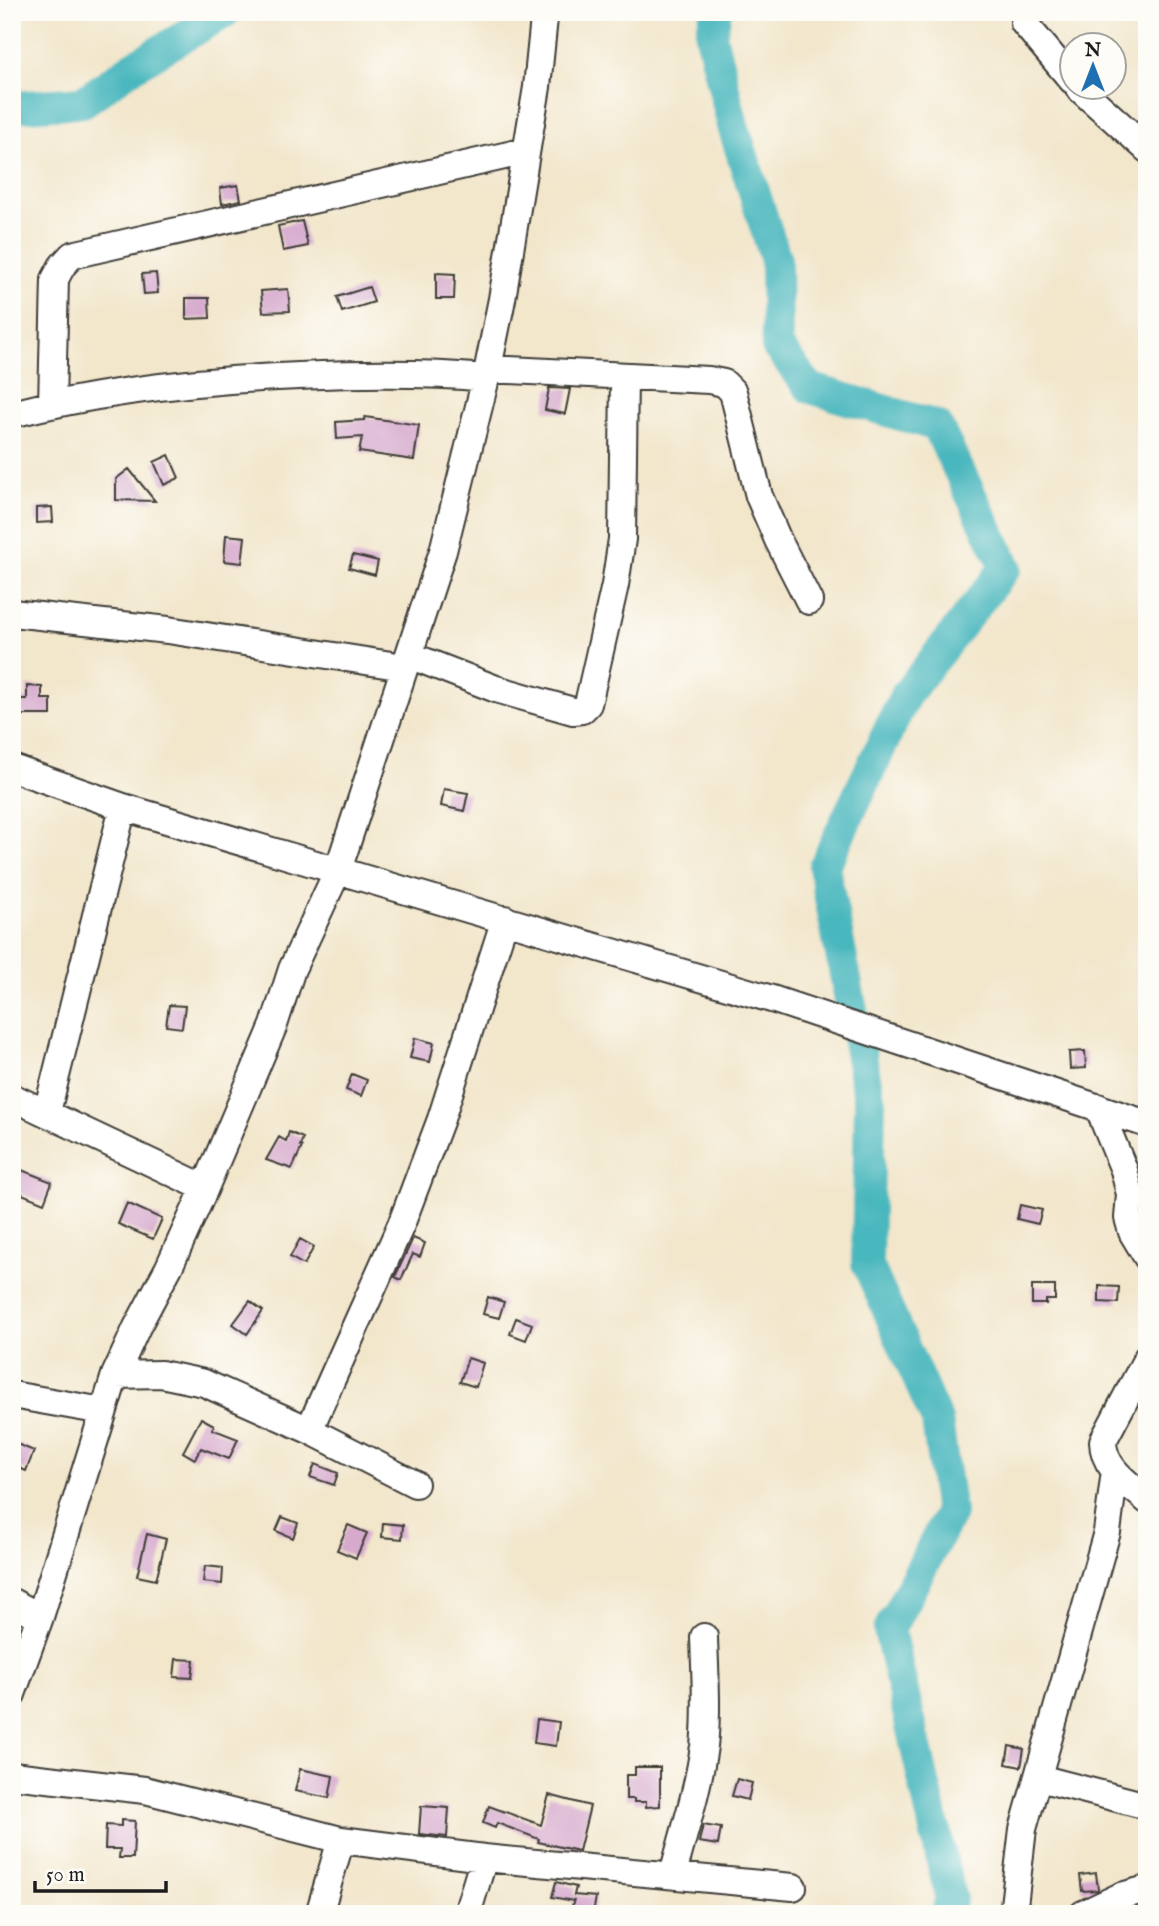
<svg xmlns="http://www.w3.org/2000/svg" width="1159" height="1926" font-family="'IM FELL English',serif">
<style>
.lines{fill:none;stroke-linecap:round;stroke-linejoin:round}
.river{stroke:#48b7be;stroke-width:32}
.building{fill:#d6a9cd}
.minor-casing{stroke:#3c3a36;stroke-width:30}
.minor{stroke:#fff;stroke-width:26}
</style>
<rect width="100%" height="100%" fill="#fdfcf7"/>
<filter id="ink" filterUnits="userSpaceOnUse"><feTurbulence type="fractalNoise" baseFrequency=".0143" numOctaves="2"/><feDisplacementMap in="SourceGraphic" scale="14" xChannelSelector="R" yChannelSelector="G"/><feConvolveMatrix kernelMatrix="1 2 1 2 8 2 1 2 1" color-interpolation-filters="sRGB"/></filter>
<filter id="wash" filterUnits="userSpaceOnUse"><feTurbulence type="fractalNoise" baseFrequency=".00686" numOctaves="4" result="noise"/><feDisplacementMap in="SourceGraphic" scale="28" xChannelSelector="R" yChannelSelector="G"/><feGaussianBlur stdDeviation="1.57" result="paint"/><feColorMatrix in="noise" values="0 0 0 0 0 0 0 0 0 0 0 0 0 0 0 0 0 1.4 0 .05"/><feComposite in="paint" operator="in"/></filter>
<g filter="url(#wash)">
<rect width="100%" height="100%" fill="#f2e6cb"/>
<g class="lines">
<path class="river" d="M716,12L711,35L733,126L776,260L777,346L810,388L937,426L1006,567L905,696L824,867L870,1103L867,1263L937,1421L950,1513L889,1630L951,1900L946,1914
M12,107L83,102L131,68L225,12"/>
</g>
<g id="blocks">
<path class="building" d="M238,185L241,200L222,204L220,188Z
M302,221L308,246L283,251L278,226Z
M156,273L158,293L144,294L142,274Z
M436,273L455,274L454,299H436Z
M369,287L374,302L342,312L337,297Z
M288,289L290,311L263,312L261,291Z
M186,298H209L210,318L186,319Z
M549,388L570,389L565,414L545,410Z
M365,417L419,425L414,460L359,452L362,437L337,439L336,422L364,420Z
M169,455L179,478L164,485L154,462Z
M129,469L155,501L116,500V479Z
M52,507L53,522L36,523V508Z
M226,535L245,537L242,563L224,561Z
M353,555L378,561L375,575L349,568Z
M27,686L42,687V699H51V715H20V699H27Z
M444,789L468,793L464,811L441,806Z
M169,1005L185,1006L182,1028L166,1026Z
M415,1038L434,1043L430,1062L410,1058Z
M1085,1051L1086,1068L1070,1069L1069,1052Z
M352,1074L367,1080L361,1096L346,1090Z
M289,1132L303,1138L300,1146L302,1147L292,1169L266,1160L279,1137L286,1141Z
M19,1169L52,1182L44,1203L12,1190Z
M127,1203L162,1219L153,1239L118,1224Z
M1020,1205L1042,1210L1038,1224L1017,1219Z
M413,1238L425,1243L420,1257L413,1254L401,1280L395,1277Z
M300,1239L314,1247L304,1265L290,1257Z
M1032,1286H1055V1300H1046V1304H1032Z
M1099,1286L1119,1287L1118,1303L1099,1302Z
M488,1297L504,1302L499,1318L483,1314Z
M250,1301L263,1311L247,1334L233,1324Z
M516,1318L532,1324L526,1340L510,1334Z
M468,1358L483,1363L476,1387L460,1382Z
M201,1418L214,1425L212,1429L238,1439L229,1459L201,1448L195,1459L183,1452Z
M12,1442L34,1451L26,1471L12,1465Z
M315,1464L338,1473L334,1485L310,1477Z
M282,1517L298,1523L293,1538L276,1531Z
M383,1523L403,1525L402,1539L382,1537Z
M348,1525L367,1533L356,1558L337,1550Z
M147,1534L166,1539L156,1580L137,1576Z
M205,1566L223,1568L222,1584L203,1582Z
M176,1659L194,1660L192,1678L174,1677Z
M537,1719L559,1722L556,1746L534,1743Z
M1009,1746L1024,1749L1021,1767L1006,1764Z
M635,1767H660V1806L646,1807V1802H634V1799H626V1775H635Z
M300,1769L333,1776L329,1798L295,1791Z
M737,1779L752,1783L748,1800L732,1796Z
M549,1795L590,1806L579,1851L538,1842L539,1839L497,1823L495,1828L483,1823L489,1806L541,1825Z
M421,1806L449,1808L447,1837L419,1834Z
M121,1820L135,1821L133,1858H119L120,1849H105L106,1825L121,1826Z
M703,1825L721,1828L718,1845L699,1842Z
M1096,1873L1098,1890L1082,1891L1080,1875Z
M556,1882L576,1887L574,1895L596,1897L593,1914H570L574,1899L573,1901L552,1897Z"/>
</g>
</g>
<g filter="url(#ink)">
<use href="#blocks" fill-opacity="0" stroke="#3c3a36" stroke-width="2"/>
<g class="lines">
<g class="minor-casing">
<path id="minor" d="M1024,23L1072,80
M1079,88L1147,149
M488,369L709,380L724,383L733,392L759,496L778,540L809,601
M52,404L55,279L62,266L72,255L526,151
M12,414C106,390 202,380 299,376C362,373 423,372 486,378
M12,613L168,630L404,667
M409,655L496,689L573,711L582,710L588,704L615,585L622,539L624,376
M12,768L123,807L775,1000L1147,1124
M12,1097L205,1188
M1098,1107L1124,1170L1130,1194L1128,1218L1132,1232L1147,1257
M47,1112L123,807
M1147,1358L1103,1441C1103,1468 1128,1483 1147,1500
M115,1375L161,1374L204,1383L309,1430L415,1484
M12,1395L103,1411
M309,1430L401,1225L441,1119L505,919
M12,1602L40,1617
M12,1694L40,1617L115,1375L137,1327L169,1267L205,1188L274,1025L292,969L338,870L443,551L486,378L502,299L537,87L544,18
M12,1775L145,1790L341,1840L484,1858L793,1887
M1039,1778L1147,1806
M673,1874C684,1832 698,1790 704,1746C708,1710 705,1673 704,1637
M319,1914L341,1840
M467,1914L484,1858
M1013,1914L1023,1829L1107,1532L1115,1471
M1083,1914L1121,1896L1147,1889"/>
</g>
<use href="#minor" class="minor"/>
</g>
</g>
<rect width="1159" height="1926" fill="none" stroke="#fdfcf7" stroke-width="42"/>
<g transform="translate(1093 66)"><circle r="33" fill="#fdfcf7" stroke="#a3a29f" stroke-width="2"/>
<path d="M0-5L12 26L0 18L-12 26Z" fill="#1f6fb2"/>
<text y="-10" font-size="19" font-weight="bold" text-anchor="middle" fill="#1c1c1c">N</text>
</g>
<path d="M35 1881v10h131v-10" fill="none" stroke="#1c1c1c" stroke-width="3.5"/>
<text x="46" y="1881" font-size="21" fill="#1c1c1c" stroke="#fdfcf7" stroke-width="5" paint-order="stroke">50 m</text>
</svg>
